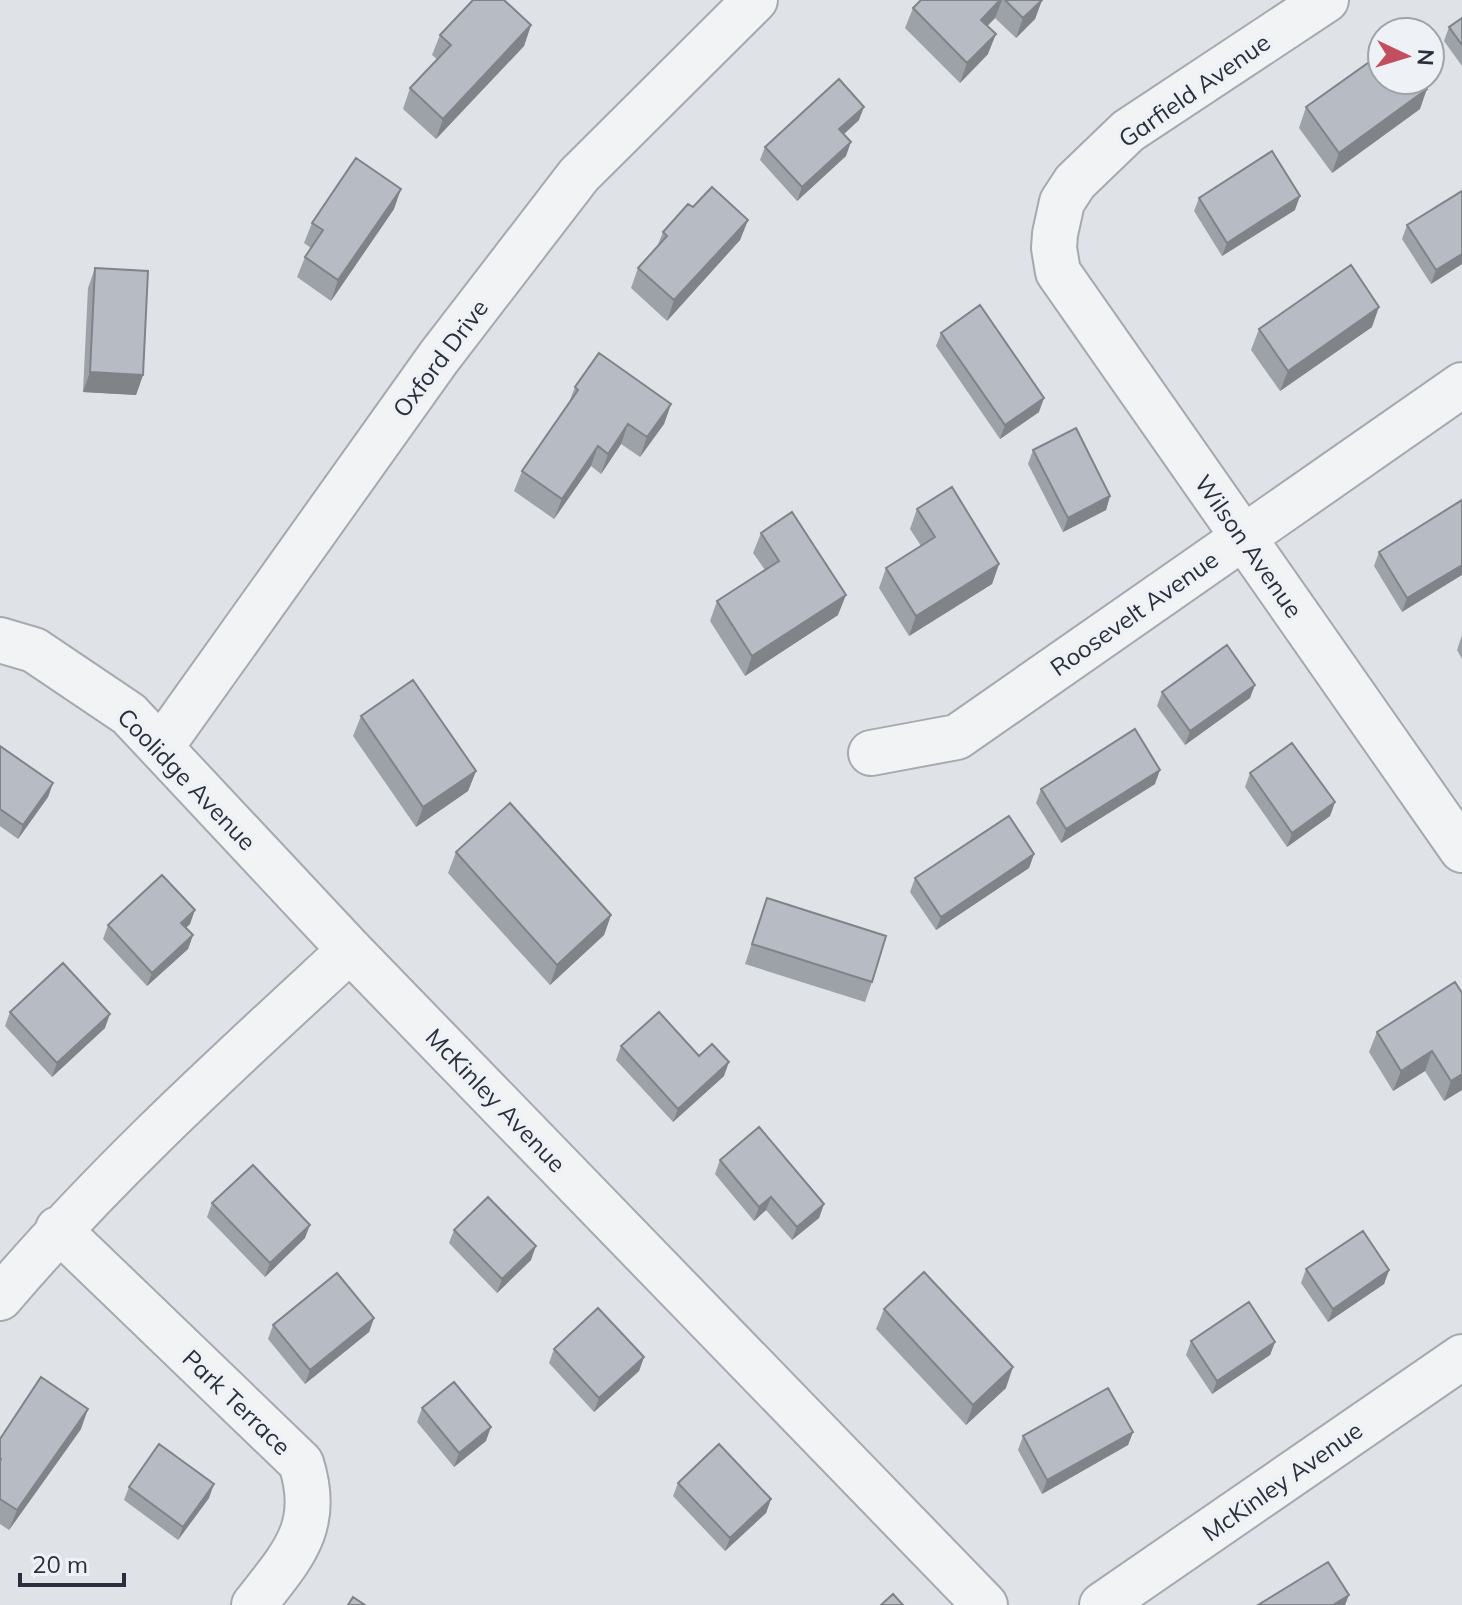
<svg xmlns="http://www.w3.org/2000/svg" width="1462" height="1605" font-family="Mulish,sans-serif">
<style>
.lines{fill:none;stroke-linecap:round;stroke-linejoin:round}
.minor-casing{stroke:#a5a9b0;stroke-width:48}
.minor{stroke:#f1f3f5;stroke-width:44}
.wall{fill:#9da1a8}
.shaded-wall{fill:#808388}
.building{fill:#b7bbc3;stroke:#808388;stroke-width:2}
.labels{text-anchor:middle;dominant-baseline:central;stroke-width:7;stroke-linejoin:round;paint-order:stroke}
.street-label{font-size:24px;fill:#29303c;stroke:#eef1f5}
</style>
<rect width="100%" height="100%" fill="#dfe2e7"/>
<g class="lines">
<g class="minor-casing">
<path id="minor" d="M1326,0L1128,131L1075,182L1062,202L1055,234L1054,248L1058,272L1462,850
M0,640L34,650L129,714L350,950L985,1605
M161,747L439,357L579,175L755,0
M871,753L957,737L1462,385
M58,1229L301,1463C322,1528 291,1557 254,1605
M0,1298C108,1171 228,1063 350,950
M1102,1605L1462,1357"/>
</g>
<use href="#minor" class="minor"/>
</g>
<path class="wall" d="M921,0H1042L1035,19L1016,38L995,18L987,26L988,54L960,83L905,28L913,8Z
M1462,18V66L1444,41L1449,27Z
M531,25L524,46L436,139L403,109L410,88L438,60L432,55L440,35Z
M1306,107L1420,109L1332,173L1299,128Z
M859,120L844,134L846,156L797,201L760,160L765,147Z
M1462,191V264L1431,284L1402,239L1407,225Z
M1199,198L1295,210L1222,256L1194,211Z
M693,207L748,220L740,240L667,321L631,288L638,268L657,247L663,232Z
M394,209L331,301L297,277L305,257L311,248L304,243L312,223Z
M95,268L143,375L136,395L83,392L88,288Z
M1372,327L1280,391L1251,350L1259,329Z
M941,333L1039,412L1000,439L936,346Z
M575,387L671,404L664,424L640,457L621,444L601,474L591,466L554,519L514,491L522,471L568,405Z
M1033,450L1110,496L1106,510L1063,532L1028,464Z
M1462,500L1402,612L1374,566L1379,552Z
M917,509L999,564L992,584L909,636L879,588L886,568L921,546L910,529Z
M761,533L838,615L745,676L710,621L717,601L765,570L753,553Z
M1462,635V659L1457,650Z
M1162,692L1250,698L1185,745L1157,706Z
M361,716L476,771L468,791L416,827L353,736Z
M0,746L53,783L48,797L18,839L0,826Z
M1250,773L1335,802L1330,816L1287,847L1245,787Z
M1155,784L1061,843L1036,803L1041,789Z
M456,852L611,915L604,935L550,985L448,873Z
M1034,854L1029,868L936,930L910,892L915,878Z
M767,898L872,982L865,1002L745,964Z
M190,924L186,928L193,935L188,949L147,986L103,939L108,925Z
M1462,993V1090L1444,1101L1425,1071L1393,1091L1369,1052L1377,1032Z
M10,1012L105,1028L52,1077L5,1026Z
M621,1046L699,1056L724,1076L673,1122L616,1060Z
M720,1160L824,1204L819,1218L792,1240L766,1210L754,1221L715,1174Z
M212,1203L305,1238L265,1277L207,1217Z
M454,1230L531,1260L497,1293L449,1243Z
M1306,1269L1389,1270L1384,1284L1328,1322L1301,1283Z
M884,1309L1006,1388L966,1425L876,1329Z
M374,1318L369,1332L305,1384L268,1339L273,1325Z
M1191,1341L1275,1342L1270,1355L1212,1394L1186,1355Z
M554,1349L644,1357L639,1371L594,1412L549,1363Z
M422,1408L486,1441L454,1467L417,1422Z
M81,1429L9,1530L0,1524V1439Z
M1133,1432L1128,1445L1042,1494L1018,1450L1023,1436Z
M678,1483L771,1499L766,1513L725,1551L673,1496Z
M129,1487L209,1498L178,1540L124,1500Z"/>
<path class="shaded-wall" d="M1000,0H1002L995,18L974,40L981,20Z
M1042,0L1035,19L1016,38L1023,18Z
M531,25L524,46L436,139L443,119Z
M996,34L988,54L960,83L967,63Z
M1427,89L1420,109L1332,173L1339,153Z
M864,107L859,120L834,143L839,129Z
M851,142L846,156L797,201L802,187Z
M401,189L394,209L331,301L338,280Z
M1300,196L1295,210L1222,256L1227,243Z
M748,220L740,240L667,321L674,300Z
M1462,254V264L1431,284L1436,270Z
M1379,307L1372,327L1280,391L1288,371Z
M90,372L143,375L136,395L83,392Z
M1044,398L1039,412L1000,439L1005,425Z
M671,404L664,424L640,457L647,437Z
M628,424L621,444L601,474L608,454Z
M598,446L591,466L554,519L562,499Z
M1110,496L1106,510L1063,532L1068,518Z
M999,564L992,584L909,636L916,616Z
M1462,565V575L1402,612L1407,598Z
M846,595L838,615L745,676L752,656Z
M1255,685L1250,698L1185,745L1190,731Z
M1160,770L1155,784L1061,843L1066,829Z
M476,771L468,791L416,827L423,807Z
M53,783L48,797L18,839L23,825Z
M1335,802L1330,816L1287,847L1292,833Z
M1034,854L1029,868L936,930L941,917Z
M195,910L190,924L176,936L181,923Z
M611,915L604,935L550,985L557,965Z
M193,935L188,949L147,986L152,973Z
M110,1014L105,1028L52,1077L57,1063Z
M1432,1051L1425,1071L1393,1091L1401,1071Z
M729,1062L724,1076L673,1122L678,1109Z
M1462,1074V1090L1444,1101L1451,1081Z
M771,1197L766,1210L754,1221L759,1207Z
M824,1204L819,1218L792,1240L797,1227Z
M310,1225L305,1238L265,1277L270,1263Z
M536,1246L531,1260L497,1293L502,1279Z
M1389,1270L1384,1284L1328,1322L1333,1309Z
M374,1318L369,1332L305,1384L310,1370Z
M1275,1342L1270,1355L1212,1394L1217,1381Z
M644,1357L639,1371L594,1412L599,1398Z
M1013,1367L1006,1388L966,1425L973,1405Z
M88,1409L81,1429L9,1530L17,1510Z
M491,1427L486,1441L454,1467L459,1453Z
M1133,1432L1128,1445L1042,1494L1047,1480Z
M214,1484L209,1498L178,1540L183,1527Z
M771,1499L766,1513L725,1551L730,1538Z
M1349,1595L1345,1605H1333Z"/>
<path class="building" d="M473,0H504L531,25L443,119L410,88L451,45L440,35Z
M921,0H1000L981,20L996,34L967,63L913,8Z
M1005,0H1042L1023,18Z
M1462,18V45L1449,27Z
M1382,53V80H1420L1427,89L1339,153L1306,107Z
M839,79L864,107L839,129L851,142L802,187L765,147Z
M1272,151L1300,196L1227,243L1199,198Z
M356,158L401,189L338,280L305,257L323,230L312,223Z
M712,187L748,220L674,300L638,268L667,236L663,232L688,204L693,207Z
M1462,191V254L1436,270L1407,225Z
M1351,265L1379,307L1288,371L1259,329Z
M95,268L148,271L143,375L90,372Z
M980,305L1044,398L1005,425L941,333Z
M599,353L671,404L647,437L628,424L608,454L598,446L562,499L522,471L578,390L575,387Z
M1076,428L1110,496L1068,518L1033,450Z
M952,487L999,564L916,616L886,568L935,537L917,509Z
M1462,500V565L1407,598L1379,552Z
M792,512L846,595L752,656L717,601L779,561L761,533Z
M1227,645L1255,685L1190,731L1162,692Z
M413,680L476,771L423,807L361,716Z
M1135,729L1160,770L1066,829L1041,789Z
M1292,743L1335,802L1292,833L1250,773Z
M0,746L53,783L23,825L0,809Z
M510,803L611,915L557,965L456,852Z
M1009,816L1034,854L941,917L915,878Z
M162,875L195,910L181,923L193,935L152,973L108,925Z
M767,898L886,936L872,982L752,944Z
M63,963L110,1014L57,1063L10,1012Z
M1455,982L1462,993V1074L1451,1081L1432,1051L1401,1071L1377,1032Z
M659,1012L699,1056L712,1044L729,1062L678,1109L621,1046Z
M759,1127L824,1204L797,1227L771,1197L759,1207L720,1160Z
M253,1165L310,1225L270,1263L212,1203Z
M488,1197L536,1246L502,1279L454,1230Z
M1363,1231L1389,1270L1333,1309L1306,1269Z
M924,1272L1013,1367L973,1405L884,1309Z
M337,1273L374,1318L310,1370L273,1325Z
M1249,1302L1275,1342L1217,1381L1191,1341Z
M598,1308L644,1357L599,1398L554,1349Z
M41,1377L88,1409L17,1510L0,1499V1461L1,1459L0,1458V1439Z
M454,1382L491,1427L459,1453L422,1408Z
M1108,1388L1133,1432L1047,1480L1023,1436Z
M159,1444L214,1484L183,1527L129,1487Z
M719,1444L771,1499L730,1538L678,1483Z
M1328,1562L1349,1595L1333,1605H1258Z
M893,1594L903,1605H881Z
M353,1597L365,1605H348Z"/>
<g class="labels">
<g class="street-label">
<text transform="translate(1194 90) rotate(-35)">Garfield Avenue</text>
<text transform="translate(440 358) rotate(-53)">Oxford Drive</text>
<text transform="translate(1249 546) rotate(55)">Wilson Avenue</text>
<text transform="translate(1134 613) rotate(-35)">Roosevelt Avenue</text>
<text transform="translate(187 779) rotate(46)">Coolidge Avenue</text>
<text transform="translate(496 1100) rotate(46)">McKinley Avenue</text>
<text transform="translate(237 1402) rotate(44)">Park Terrace</text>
<text transform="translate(1282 1481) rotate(-35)">McKinley Avenue</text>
</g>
</g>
<g transform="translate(1406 56) rotate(94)"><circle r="38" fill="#eef1f5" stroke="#9fa4ab" stroke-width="2"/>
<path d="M0-6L14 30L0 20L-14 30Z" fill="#c14f60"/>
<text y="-12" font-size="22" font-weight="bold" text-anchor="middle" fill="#29303c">N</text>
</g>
<path d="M20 1573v12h104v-12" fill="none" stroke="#29303c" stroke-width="4"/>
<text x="32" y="1573" font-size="24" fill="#29303c" stroke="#eef1f5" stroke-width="6" paint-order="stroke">20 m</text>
</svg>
